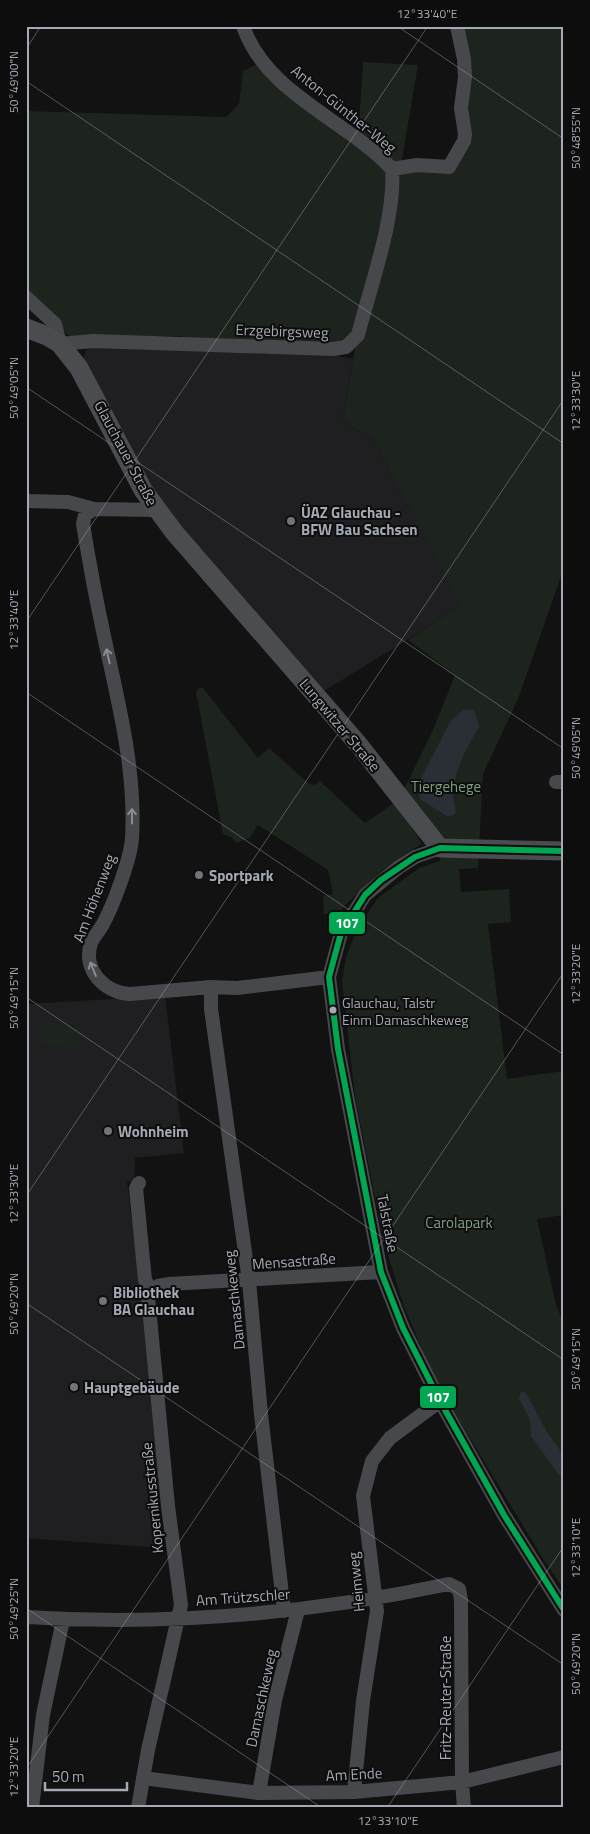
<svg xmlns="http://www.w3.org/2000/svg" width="590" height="1834" font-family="'Titillium Web',sans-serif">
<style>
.built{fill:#1f1f21}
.green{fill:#1d231d}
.water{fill:#2a2f35}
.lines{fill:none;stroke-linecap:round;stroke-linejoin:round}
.street{stroke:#47484b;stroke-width:14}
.secondary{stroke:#4b4c4f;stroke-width:19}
.bus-1-casing{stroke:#0d0d0e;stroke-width:10}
.bus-1{stroke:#00a651;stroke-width:6}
.oneway{stroke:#898c94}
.ticks{fill:none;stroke:#a5a9b3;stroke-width:1;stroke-opacity:0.45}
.poi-dot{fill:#72747b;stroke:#0d0d0e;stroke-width:2}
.bus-dot{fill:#a5a9b3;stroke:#0d0d0e;stroke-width:2}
.labels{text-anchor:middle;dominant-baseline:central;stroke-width:4;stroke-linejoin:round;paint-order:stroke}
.bus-label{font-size:14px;fill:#a5a9b3;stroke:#0d0d0e;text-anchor:start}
.street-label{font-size:15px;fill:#a5a9b3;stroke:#0d0d0e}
.poi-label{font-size:15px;font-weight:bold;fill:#a5a9b3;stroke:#0d0d0e;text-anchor:start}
.park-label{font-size:15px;fill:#7e9c7f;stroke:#0d0d0e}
.line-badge{stroke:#0d0d0e;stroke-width:2}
.badge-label{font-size:14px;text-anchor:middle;font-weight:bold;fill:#fff}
.neatline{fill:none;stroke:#a5a9b3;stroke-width:2}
.ticks-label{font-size:12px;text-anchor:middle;fill:#a5a9b3}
</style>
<rect width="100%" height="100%" fill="#121213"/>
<path class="built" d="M89,345L313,351L353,359L343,420L374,440L462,606L316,696L174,532L79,368Z
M165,996L184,1153L135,1158L134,1181L127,1182L141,1294L159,1486L162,1548L26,1538V1004Z"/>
<path class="green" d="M457,26H564V568L518,699L483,774L478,868L459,869L461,892L509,889L511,922L488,924L507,1079L564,1071V1215L537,1219L556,1305L564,1324V1589L545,1562L456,1415L427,1361L403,1304L383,1238L355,1096L342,981L346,957L357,929L378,898L419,868L440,861L444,837L436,833L403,791L433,730L455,675L408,640L461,606L374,440L343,420L357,336L346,347L195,344L181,336L71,338L26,293V111L226,117L239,104L243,71L262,62L358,140L363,62L418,65L401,165L449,166L464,141Z
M199,688H203L258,758L269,748L308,783L314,785L320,781L365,823L397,801L422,844C384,866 366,884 336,915L324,914L323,896L333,894L328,870L258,825L250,838L236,843L231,837L223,834L196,692Z
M40,1023L83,1027L80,1049L40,1045Z"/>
<path class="water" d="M463,710H474L479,726C468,747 455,767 453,792C452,800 457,805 455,814L448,817L420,799L417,786L450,722Z
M521,1391L526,1393L547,1432L560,1450L564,1464V1482L531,1436L530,1419L519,1399Z"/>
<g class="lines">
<path class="street" d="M243,26C266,94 347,120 392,169
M392,169L417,165L449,167L464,141L465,134L461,108L465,77L464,59L457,26
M26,297L55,324L60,344L93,341L333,349L346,347L358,335C370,287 396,217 392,169
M26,501L68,502L94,509L158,510
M94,509L85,515L83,524C89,561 96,599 104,636C118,702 136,769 132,838C131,858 113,906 103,924C100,930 94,936 91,943C82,970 105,993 130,994L211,987L237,988L329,977
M556,782H564
M440,848L415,857L399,867L365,895L341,933L329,977L338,1049L381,1272L403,1328L440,1401L504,1515L564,1610
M211,987V1009L249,1281L261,1414L284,1611
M139,1183L136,1188L145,1280L151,1290
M151,1290L158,1286L169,1284L381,1272
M26,1617C167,1626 312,1613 449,1584L459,1589L461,1600L462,1782L464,1808
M143,1778L259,1793L354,1792L462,1782L564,1757
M354,1792L363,1701L377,1611L363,1496L372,1461L390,1438L440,1401
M259,1793L275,1700L298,1610
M32,1808L43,1715L63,1620
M138,1808L148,1750L181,1605L168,1506L148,1297L151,1290"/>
<path class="secondary" d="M26,328L47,336L60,344L79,368L143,490L174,532L359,745L440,848L564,851"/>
<g class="bus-1-casing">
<path id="bus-1" d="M564,851L440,848L415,857L381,880L365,895L341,933L329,977L338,1049L381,1272L403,1328L440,1401L504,1515L564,1610"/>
</g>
<use href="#bus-1" class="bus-1"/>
</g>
<defs><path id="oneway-shaft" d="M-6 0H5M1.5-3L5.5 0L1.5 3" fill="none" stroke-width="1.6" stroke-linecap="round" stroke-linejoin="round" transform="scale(1.25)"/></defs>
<g class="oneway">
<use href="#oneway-shaft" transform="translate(108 656) rotate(-103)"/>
<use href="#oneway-shaft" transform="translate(132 816) rotate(-90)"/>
<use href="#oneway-shaft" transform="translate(93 969) rotate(-112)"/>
</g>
<path class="ticks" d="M397,26L564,139M26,49L41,26M26,81L564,444M26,387L564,749M26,622L428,26M26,692L564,1055M26,997L564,1360M26,1196L564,399M26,1303L564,1665M26,1608L322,1808M26,1769L564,972M387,1808L564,1546"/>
<g class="poi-dot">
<circle cx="291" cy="521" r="5"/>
<circle cx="199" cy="875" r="5"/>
<circle cx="108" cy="1131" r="5"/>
<circle cx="103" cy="1301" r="5"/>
<circle cx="74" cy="1387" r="5"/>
</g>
<circle class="bus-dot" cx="333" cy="1010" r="4.5"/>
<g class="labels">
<g class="bus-label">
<text x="342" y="1002">Glauchau, Talstr<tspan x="342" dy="17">Einm Damaschkeweg</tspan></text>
</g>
<g class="street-label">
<text transform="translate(344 109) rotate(39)">Anton-Günther-Weg</text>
<text transform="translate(282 331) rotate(2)">Erzgebirgsweg</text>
<text transform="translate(126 453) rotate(62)">Glauchauer Straße</text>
<text transform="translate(340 725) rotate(50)">Lungwitzer Straße</text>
<text transform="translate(94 898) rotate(-69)">Am Höhenweg</text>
<text transform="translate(388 1223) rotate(79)">Talstraße</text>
<text transform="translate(294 1261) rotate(-4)">Mensastraße</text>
<text transform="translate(234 1300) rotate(-96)">Damaschkeweg</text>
<text transform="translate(152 1498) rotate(-96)">Kopernikusstraße</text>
<text transform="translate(356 1582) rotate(-96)">Heimweg</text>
<text transform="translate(243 1597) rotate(-4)">Am Trützschler</text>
<text transform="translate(261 1698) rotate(-78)">Damaschkeweg</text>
<text transform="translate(445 1698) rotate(-90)">Fritz-Reuter-Straße</text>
<text transform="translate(354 1774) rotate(-3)">Am Ende</text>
</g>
<g class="poi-label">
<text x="301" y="512">ÜAZ Glauchau -<tspan x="301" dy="17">BFW Bau Sachsen</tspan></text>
<text x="209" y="875">Sportpark</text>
<text x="118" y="1131">Wohnheim</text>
<text x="113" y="1292">Bibliothek<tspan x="113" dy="17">BA Glauchau</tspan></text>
<text x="84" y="1387">Hauptgebäude</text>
</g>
<g class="park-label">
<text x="446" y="786">Tiergehege</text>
<text x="459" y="1222">Carolapark</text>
</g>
</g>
<g class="line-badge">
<rect x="328" y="911" width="38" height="24" rx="5" fill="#00a651"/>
<rect x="419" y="1385" width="38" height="24" rx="5" fill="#00a651"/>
</g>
<g class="badge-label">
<text x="347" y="928">107</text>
<text x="438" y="1402">107</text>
</g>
<rect width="590" height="1834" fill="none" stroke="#0d0d0e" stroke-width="55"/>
<path d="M45 1782v8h82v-8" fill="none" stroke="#a5a9b3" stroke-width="2.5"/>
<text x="52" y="1782" font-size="15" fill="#a5a9b3" stroke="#0d0d0e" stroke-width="4" paint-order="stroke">50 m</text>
<rect x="28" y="28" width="534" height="1778" class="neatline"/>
<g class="ticks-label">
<text x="427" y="18">12°33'40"E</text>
<text transform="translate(14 82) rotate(-90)" y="4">50°49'00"N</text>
<text transform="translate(576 138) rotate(-90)" y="4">50°48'55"N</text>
<text transform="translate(14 388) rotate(-90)" y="4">50°49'05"N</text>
<text transform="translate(576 401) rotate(-90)" y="4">12°33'30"E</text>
<text transform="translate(14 620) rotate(-90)" y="4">12°33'40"E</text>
<text transform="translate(576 748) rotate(-90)" y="4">50°49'05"N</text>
<text transform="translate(576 974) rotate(-90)" y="4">12°33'20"E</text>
<text transform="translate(14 998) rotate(-90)" y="4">50°49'15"N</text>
<text transform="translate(14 1194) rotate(-90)" y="4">12°33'30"E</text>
<text transform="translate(14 1304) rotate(-90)" y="4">50°49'20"N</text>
<text transform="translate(576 1359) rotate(-90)" y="4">50°49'15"N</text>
<text transform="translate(576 1548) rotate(-90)" y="4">12°33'10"E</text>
<text transform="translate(14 1609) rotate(-90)" y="4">50°49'25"N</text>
<text transform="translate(576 1664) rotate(-90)" y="4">50°49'20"N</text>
<text transform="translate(14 1767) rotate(-90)" y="4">12°33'20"E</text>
<text x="388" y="1825">12°33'10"E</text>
</g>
</svg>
